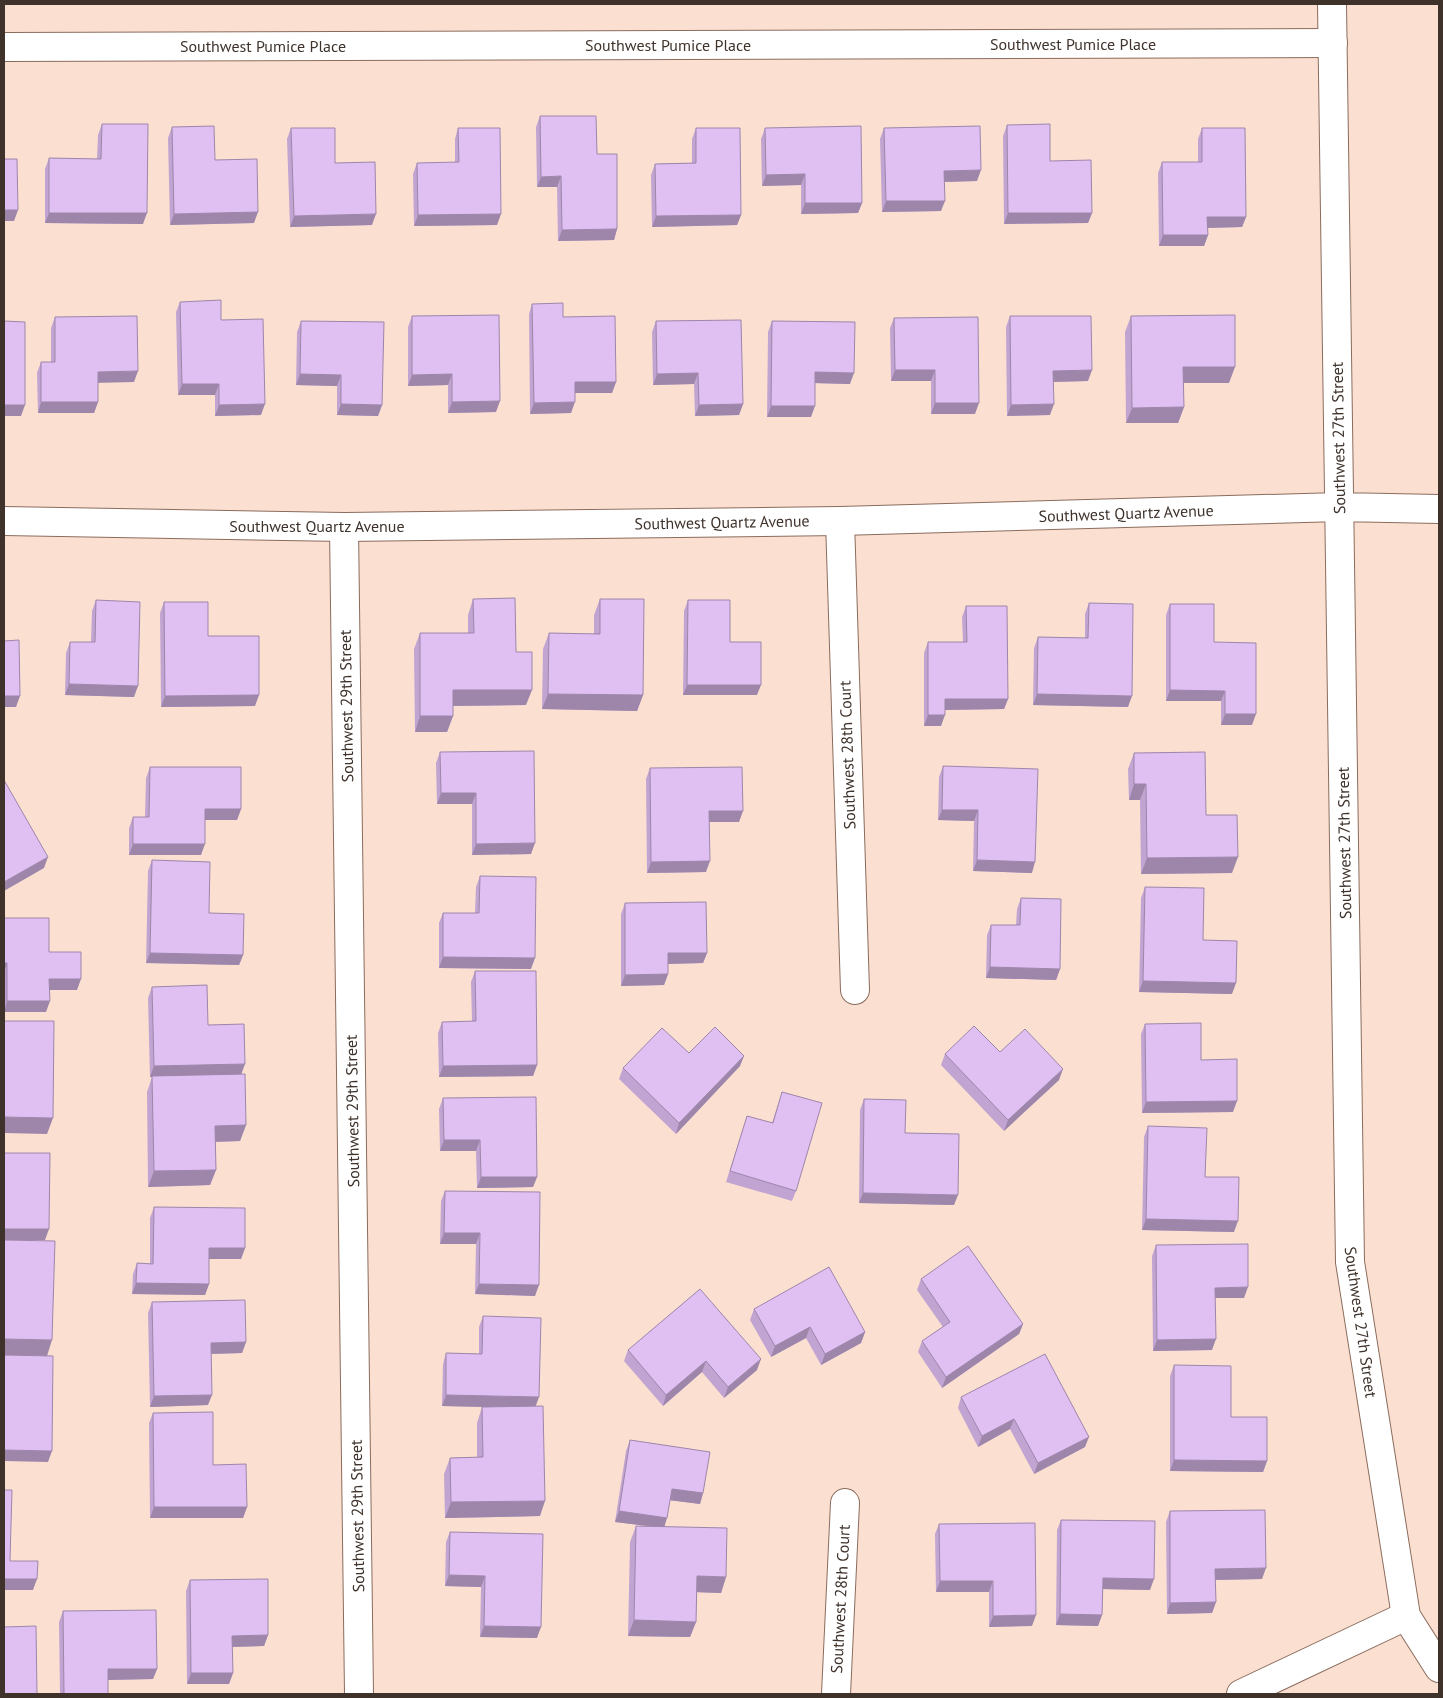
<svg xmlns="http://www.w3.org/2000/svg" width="1443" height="1698" font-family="'PT Sans',sans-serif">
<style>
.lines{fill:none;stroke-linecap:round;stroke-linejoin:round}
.street-casing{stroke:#8a6c5d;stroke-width:30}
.secondary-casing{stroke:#8a6c5d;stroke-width:30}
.street{stroke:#fff;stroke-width:28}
.secondary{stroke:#fff;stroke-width:28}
.wall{fill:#c1a4d1}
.shaded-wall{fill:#9d86aa}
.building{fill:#e0bff3;stroke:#9d86aa}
.labels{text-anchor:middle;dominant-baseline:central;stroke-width:4;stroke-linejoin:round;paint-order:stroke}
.street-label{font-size:16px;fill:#3e322b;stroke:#fff}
</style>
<rect width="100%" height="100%" fill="#fbe0d2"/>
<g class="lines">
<g class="street-casing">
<path id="street" d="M4,47L1333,43
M840,521L855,990
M344,527L359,1694
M836,1694L845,1503
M1241,1694L1406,1616"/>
</g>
<g class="secondary-casing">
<path id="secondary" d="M1332,4L1350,1262L1406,1616L1439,1668
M4,521L344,527L840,521L1339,507L1439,509"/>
</g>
<use href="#street" class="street"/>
<use href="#secondary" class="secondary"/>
</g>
<path class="wall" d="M540,116L597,154L617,229L614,240L558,241L557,187H537L536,127Z
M102,124L143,224L45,223V169L49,158L97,159L98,135Z
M1007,125L1050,161L1092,213L1088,223L1004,224L1003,136Z
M172,127L215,160L254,223L170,225L168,138Z
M291,128L335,163L372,225L290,227L287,139Z
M458,128L497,225L414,226L413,174L417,163H455V139Z
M696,128L741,215L737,225L652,227L651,175L655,164L692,163V139Z
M765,128L862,203L858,213L801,214V185L762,186L761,139Z
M884,128L977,181L944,182L941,211L882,212L880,139Z
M1202,128L1246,217L1242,227L1208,228V235L1204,246H1159L1158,173L1162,162H1198V139Z
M180,302L221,320L261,415L215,416V395H178L176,312Z
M532,304L616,382L612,393H575L571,413L530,414L529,314Z
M412,316L496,412L448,413V385L408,386V327Z
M1010,316L1088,381L1053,382L1050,415L1007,416L1006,327Z
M1131,316L1229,383H1184V407L1178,423H1126L1125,332Z
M55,317L134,382H98V402L94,413H38L37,373L41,362H51V328Z
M894,318L975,414H931V381H891L890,328Z
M301,321L382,405L378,416L337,415V386L296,385L297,332Z
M656,321L743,404L739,415L695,416L694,384L653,385L652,332Z
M772,321L850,384L815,383L811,417H767L768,332Z
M473,599L516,652L526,705L453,706V716L447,732H415L414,649L420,633H468V615Z
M600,599L643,695L637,711L542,709L543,649L549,633L594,634V615Z
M96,600L134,697L65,695L66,653L70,642H91L92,611Z
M688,600L730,642L757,695H683L684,611Z
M164,602L208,636L255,706L161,707L160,613Z
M1089,603L1128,707L1033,705L1034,648L1038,637L1085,638V614Z
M1170,604L1214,642L1252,725H1221V701H1166V615Z
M966,606L1008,699L1004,709L945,710L941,726H924V653L928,642H963L962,617Z
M440,752L531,854L472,855V804H437L436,763Z
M1134,753L1232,873L1141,874L1140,800H1129L1128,769Z
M943,766L1032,873L973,871L974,821L938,820L939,777Z
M150,767L241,809L237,820H205L201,855H129V828L133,817H145L146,778Z
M650,768L739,822H709L706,872L647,873L646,779Z
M152,860L209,913L243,955L239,965L146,963L148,871Z
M480,876L531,969L439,968V923L443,913H475L476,887Z
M1145,887L1203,940L1232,994L1139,992L1141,898Z
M1021,898L1060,969L1056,980L986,978L987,935L991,925H1016L1017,909Z
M625,903L707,953L703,963L668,964V974L664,985L621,986V914Z
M4,918L49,952L77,990H49L46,1012H4Z
M475,971L537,1065L533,1076L439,1077L438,1033L442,1022H472L471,982Z
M152,987L208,1025L241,1074L246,1125L240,1141L215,1142L216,1170L210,1185L148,1187L147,1092L152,1077H150L148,998Z
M1145,1024L1201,1060L1233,1112L1142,1113L1141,1034Z
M1000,1052L1059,1080L1004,1131L941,1065L945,1054Z
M689,1053L740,1066L676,1134L619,1079L623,1068Z
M782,1092L796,1191L792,1201L726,1182L747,1116L772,1123Z
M443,1098L537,1177L533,1187L477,1188L476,1151H440L439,1109Z
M864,1099L905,1133L954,1205L859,1203L860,1110Z
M1148,1126L1205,1177L1234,1232L1142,1230L1144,1137Z
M445,1191L535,1296L475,1294L476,1244H440L441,1201Z
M154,1207L245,1248L241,1259H209V1284L205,1295L132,1294L133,1274L137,1263L150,1264V1218Z
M1156,1245L1244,1298H1215L1212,1350L1153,1351L1152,1256Z
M921,1279L1023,1324L1019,1334L942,1388L918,1352L922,1341L943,1327L917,1290Z
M700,1289L757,1370L724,1398L702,1372L663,1406L624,1361L628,1350Z
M152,1302L246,1342L242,1353L211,1354L208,1405L150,1407L148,1313Z
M754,1309L865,1332L861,1343L821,1365L806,1338L771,1357L750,1320Z
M483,1316L536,1406L540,1516L445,1518L444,1474L450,1458L477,1457V1423L482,1407L442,1406L443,1364L446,1353L479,1354V1327Z
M1174,1365L1231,1417L1267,1461L1263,1472L1170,1471V1376Z
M961,1397L1085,1447L1034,1474L1010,1429L978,1447L958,1408Z
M153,1413L213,1465L247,1507L243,1518H150L149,1423Z
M630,1440L703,1493L700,1504L670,1500L664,1527L726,1577L721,1593L697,1592L696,1622L690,1637L628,1636L630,1542L636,1526H648L615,1522L626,1451Z
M1170,1511L1262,1579L1215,1580L1216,1602L1212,1613L1167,1614L1166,1522Z
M1061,1520L1150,1590L1103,1589L1102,1615L1098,1626L1056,1625L1057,1530Z
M939,1524L1032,1626L989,1627V1592H936L935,1534Z
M450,1532L537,1638L480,1637L481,1587L445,1586L446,1542Z
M190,1580L268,1635L264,1646L232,1647L233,1673L229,1684H187L186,1591Z
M63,1611L157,1669L153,1679L108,1680V1694H60L59,1622Z"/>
<path class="shaded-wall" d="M981,170L977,181L940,182L944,171Z
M805,174L801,185L762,186L766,175Z
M561,176L557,187H537L541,177Z
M886,201H945L941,211L882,212Z
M805,203H862L858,213L801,214Z
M4,210H18L14,221H4Z
M258,212L254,223L170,225L174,214Z
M49,213H147L143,224L45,223Z
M1008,213H1092L1088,223L1004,224Z
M376,214L372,225L290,227L294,216Z
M501,214L497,225L414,226L418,215Z
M741,215L737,225L652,227L656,216Z
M1207,217H1246L1242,227L1204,228Z
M617,229L614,240L558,241L562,230Z
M1163,235H1208L1204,246H1159Z
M1183,367H1235L1229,383H1178Z
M895,370H935L931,381H891Z
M1092,370L1088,381L1049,382L1053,371Z
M138,371L134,382L94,383L98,372Z
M815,372L854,373L850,384L812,383Z
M698,373L694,384L653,385L657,374Z
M300,374L341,375L337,386L296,385Z
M452,374L448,385L408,386L412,375Z
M575,382H616L612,393H571Z
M182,384H219L215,395H178Z
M500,401L496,412L448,413L452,402Z
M41,402H98L94,413H38Z
M575,402L571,413L530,414L534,403Z
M935,403H979L975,414H931Z
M265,404L261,415L215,416L219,405Z
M341,404L382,405L378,416L337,415Z
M743,404L739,415L695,416L699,405Z
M1054,404L1050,415L1007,416L1011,405Z
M4,405H25L21,416H4Z
M771,406H815L811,417H767Z
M1184,407L1178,423H1126L1132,408Z
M69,684L138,686L134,697L65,695Z
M687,685H761L757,695H683Z
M453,690H532L526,705L447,706Z
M1170,690L1225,691L1221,701H1166Z
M548,694L643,695L637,711L542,709Z
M1037,694L1132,696L1128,707L1033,705Z
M259,695L255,706L161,707L165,696Z
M4,696H20L16,707H4Z
M945,699H1008L1004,709L941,710Z
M1225,714H1256L1252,725H1221Z
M928,715H945L941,726H924Z
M420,716H453L447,732H415Z
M1134,784H1146L1140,800H1129Z
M441,793H476L472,804H437Z
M205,809H241L237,820H201Z
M942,810H978L974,821L938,820Z
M709,811H743L739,822H705Z
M535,843L531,854L472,855L476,844Z
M133,844H205L201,855H129Z
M48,857L44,868L4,891V882Z
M1238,857L1232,873L1141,874L1147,858Z
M977,860L1035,862L1032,873L973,871Z
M710,861L706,872L647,873L651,862Z
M150,953L243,955L239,965L146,963Z
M668,953H707L703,963L664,964Z
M443,957L535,958L531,969L439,968Z
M4,963H7L4,973Z
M990,967L1060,969L1056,980L986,978Z
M668,974L664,985L621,986L625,975Z
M49,979H81L77,990H45Z
M1143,981L1236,983L1232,994L1139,992Z
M7,1001H50L46,1012H4Z
M744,1056L740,1066L676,1134L679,1123Z
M245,1064L241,1075L150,1077L154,1066Z
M537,1065L533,1076L439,1077L443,1066Z
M1063,1069L1059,1080L1004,1131L1008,1120Z
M1237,1101L1233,1112L1142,1113L1146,1102Z
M4,1117L53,1118L47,1134L4,1133Z
M246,1125L240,1141L210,1142L215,1126Z
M444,1140H480L476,1151H440Z
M216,1170L210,1185L148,1187L154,1171Z
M481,1177H537L533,1187L477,1188Z
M863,1193L958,1195L954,1205L859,1203Z
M1146,1219L1238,1221L1234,1232L1142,1230Z
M4,1229H49L45,1240H4Z
M444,1233H480L476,1244H440Z
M209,1248H245L241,1259H205Z
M136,1283L209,1284L205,1295L132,1294Z
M479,1284L539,1285L535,1296L475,1294Z
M1248,1287L1244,1298H1211L1215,1288Z
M1023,1324L1019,1334L942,1388L946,1377Z
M810,1327L806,1338L771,1357L775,1346Z
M865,1332L861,1343L821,1365L825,1354Z
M4,1339L52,1340L47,1356L4,1355Z
M1216,1339L1212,1350L1153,1351L1157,1340Z
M246,1342L242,1353L207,1354L211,1343Z
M761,1359L757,1370L724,1398L728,1387Z
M706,1361L702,1372L663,1406L666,1395Z
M212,1395L208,1405L150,1407L154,1396Z
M446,1395L539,1397L535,1408L442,1406Z
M1014,1419L1010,1429L978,1447L982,1436Z
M1089,1437L1085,1447L1034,1474L1038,1463Z
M4,1450L52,1451L48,1462L4,1461Z
M1174,1460L1267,1461L1263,1472L1170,1471Z
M672,1489L703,1493L700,1504L668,1500Z
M545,1501L540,1516L445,1518L451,1502Z
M154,1507H247L243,1518H150Z
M619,1511L667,1518L664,1528L615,1522Z
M1266,1568L1262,1579L1211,1580L1215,1569Z
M449,1575L485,1576L481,1587L445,1586Z
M697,1576L726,1577L721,1593L691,1592Z
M1103,1578L1154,1579L1150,1590L1099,1589Z
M4,1579H37L33,1590H4Z
M940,1581H993L989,1592H936Z
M1216,1602L1212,1613L1167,1614L1170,1603Z
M1060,1614L1102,1615L1098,1626L1056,1625Z
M1036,1615L1032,1626L989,1627L993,1616Z
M634,1620L696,1622L690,1637L628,1636Z
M484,1626L541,1627L537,1638L480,1637Z
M268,1635L264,1646L228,1647L232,1636Z
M108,1669H157L153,1679L104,1680Z
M191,1673H233L229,1684H187Z"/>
<path class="building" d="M540,116H596L597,154H617V229L562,230L561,176L541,177Z
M102,124H148L147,213H49V158L101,159Z
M1050,124V161L1091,160L1092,213H1008L1007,125Z
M214,126L215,160L257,159L258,212L174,214L172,127Z
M861,126L862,203H805V174L766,175L765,128Z
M980,126L981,170L944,171L945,201H886L884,128Z
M291,128H335V163L375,162L376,214L294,216Z
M458,128H500L501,214L418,215L417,163L459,162Z
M696,128H740L741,215L656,216L655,164L696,163Z
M1202,128H1245L1246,217H1207L1208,235H1163L1162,162H1202Z
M4,159H17L18,210H4Z
M221,300V320L263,319L265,404L219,405V384H182L180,302Z
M563,303V317L615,316L616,382H575V402L534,403L532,304Z
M499,315L500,401L452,402V374L412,375V316Z
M1235,315V367H1183L1184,407L1132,408L1131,316Z
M137,316L138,371L98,372V402H41V362H55V317Z
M1010,316H1091L1092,370L1053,371L1054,404L1011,405Z
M978,317L979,403H935V370H895L894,318Z
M741,320L743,404L699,405L698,373L657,374L656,321Z
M4,321L25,322V405H4Z
M301,321L384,322L382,405L341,404V375L300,374Z
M772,321L855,322L854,373L815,372V406H771Z
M515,598L516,652H532V690H453V716H420V633H474L473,599Z
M600,599H644L643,695L548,694L549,633L600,634Z
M96,600L140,602L138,686L69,684L70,642H95Z
M688,600H730V642H761V685H687Z
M164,602H208V636H259V695L165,696Z
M1089,603L1133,604L1132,696L1037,694L1038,637L1088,638Z
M1170,604H1214V642L1256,643V714H1225V691L1170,690Z
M966,606H1007L1008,699H945V715H928V642H967Z
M19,640L20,696H4V641Z
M534,751L535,843L476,844V793H441L440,752Z
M1205,752L1206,815H1237L1238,857L1147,858L1146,784H1134V753Z
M943,766L1038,769L1035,862L977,860L978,810H942Z
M150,767H241V809H205V844H133V817H149Z
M742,767L743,811H709L710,861L651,862L650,768Z
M4,780L48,857L4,882Z
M152,860L210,862L209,913L244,914L243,955L150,953Z
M480,876L536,877L535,958L443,957V913H479Z
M1145,887L1204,888L1203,940L1237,941L1236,983L1143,981Z
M1021,898L1061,899L1060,969L990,967L991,925H1020Z
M706,902L707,953H668V974L625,975V903Z
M4,918H49V952H81V979H49L50,1001H7V963H4Z
M475,971H536L537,1065L443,1066L442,1022L476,1021Z
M207,985L208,1025L244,1024L245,1064L154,1066L152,987Z
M4,1021H54L53,1118L4,1117Z
M1201,1023V1060L1237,1059V1101L1146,1102L1145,1024Z
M974,1026L1000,1052L1025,1029L1063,1069L1008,1120L945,1054Z
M715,1027L744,1056L679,1123L623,1068L662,1028L689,1053Z
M245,1074L246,1125L215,1126L216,1170L154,1171L152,1076Z
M782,1092L822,1103L796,1191L730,1171L747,1116L773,1123Z
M536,1097L537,1177H481L480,1140H444L443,1098Z
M864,1099L906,1100L905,1133L959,1134L958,1195L863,1193Z
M1148,1126L1207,1128L1205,1177H1239L1238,1221L1146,1219Z
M4,1153H50L49,1229H4Z
M445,1191L540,1192L539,1285L479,1284L480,1233H444Z
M154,1207L245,1208V1248H209V1284L136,1283L137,1263L153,1264Z
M4,1240L55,1241L52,1340L4,1339Z
M1248,1244V1287L1215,1288L1216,1339L1157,1340L1156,1245Z
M968,1246L1023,1324L946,1377L922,1341L950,1322L921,1279Z
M829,1267L865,1332L825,1354L810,1327L775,1346L754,1309Z
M700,1289L761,1359L728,1387L706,1361L666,1395L628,1350Z
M245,1300L246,1342L211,1343L212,1395L154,1396L152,1302Z
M483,1316L541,1318L539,1397L446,1395V1353L482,1354Z
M1045,1354L1089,1437L1038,1463L1014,1419L982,1436L961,1397Z
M4,1355L53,1356L52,1451L4,1450Z
M1174,1365L1231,1366V1417H1267V1461L1174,1460Z
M543,1406L545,1501L451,1502L450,1458L483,1457L482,1407Z
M213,1412V1465L246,1464L247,1507H154L153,1413Z
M630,1440L710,1452L703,1493L672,1489L667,1518L619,1511Z
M4,1490H12L10,1561H38L37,1579H4Z
M1265,1510L1266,1568L1215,1569L1216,1602L1170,1603V1511Z
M1061,1520L1155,1521L1154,1579L1103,1578L1102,1615L1060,1614Z
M1035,1523L1036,1615L993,1616V1581H940L939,1524Z
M636,1526L727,1528L726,1577L697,1576L696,1622L634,1620Z
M450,1532L543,1534L541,1627L484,1626L485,1576L449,1575Z
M268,1579V1635L232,1636L233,1673H191L190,1580Z
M156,1610L157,1669H108V1694H64L63,1611Z
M36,1626L37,1694H4V1627Z"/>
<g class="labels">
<g class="street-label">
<text x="1073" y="44">Southwest Pumice Place</text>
<text x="668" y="45">Southwest Pumice Place</text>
<text x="263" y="46">Southwest Pumice Place</text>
<text transform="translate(1338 438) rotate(-91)">Southwest 27th Street</text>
<text transform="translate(1126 513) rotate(-2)">Southwest Quartz Avenue</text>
<text transform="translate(722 522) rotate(-1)">Southwest Quartz Avenue</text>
<text x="317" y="526">Southwest Quartz Avenue</text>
<text transform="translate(346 706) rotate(-91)">Southwest 29th Street</text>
<text transform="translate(847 755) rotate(-92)">Southwest 28th Court</text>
<text transform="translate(1344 843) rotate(-91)">Southwest 27th Street</text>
<text transform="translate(352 1111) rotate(-91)">Southwest 29th Street</text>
<text transform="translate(1361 1322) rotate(82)">Southwest 27th Street</text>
<text transform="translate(357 1516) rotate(-91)">Southwest 29th Street</text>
<text transform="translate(840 1599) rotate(-87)">Southwest 28th Court</text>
</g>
</g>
<rect width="1443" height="1698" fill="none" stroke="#3e322b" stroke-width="10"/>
</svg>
